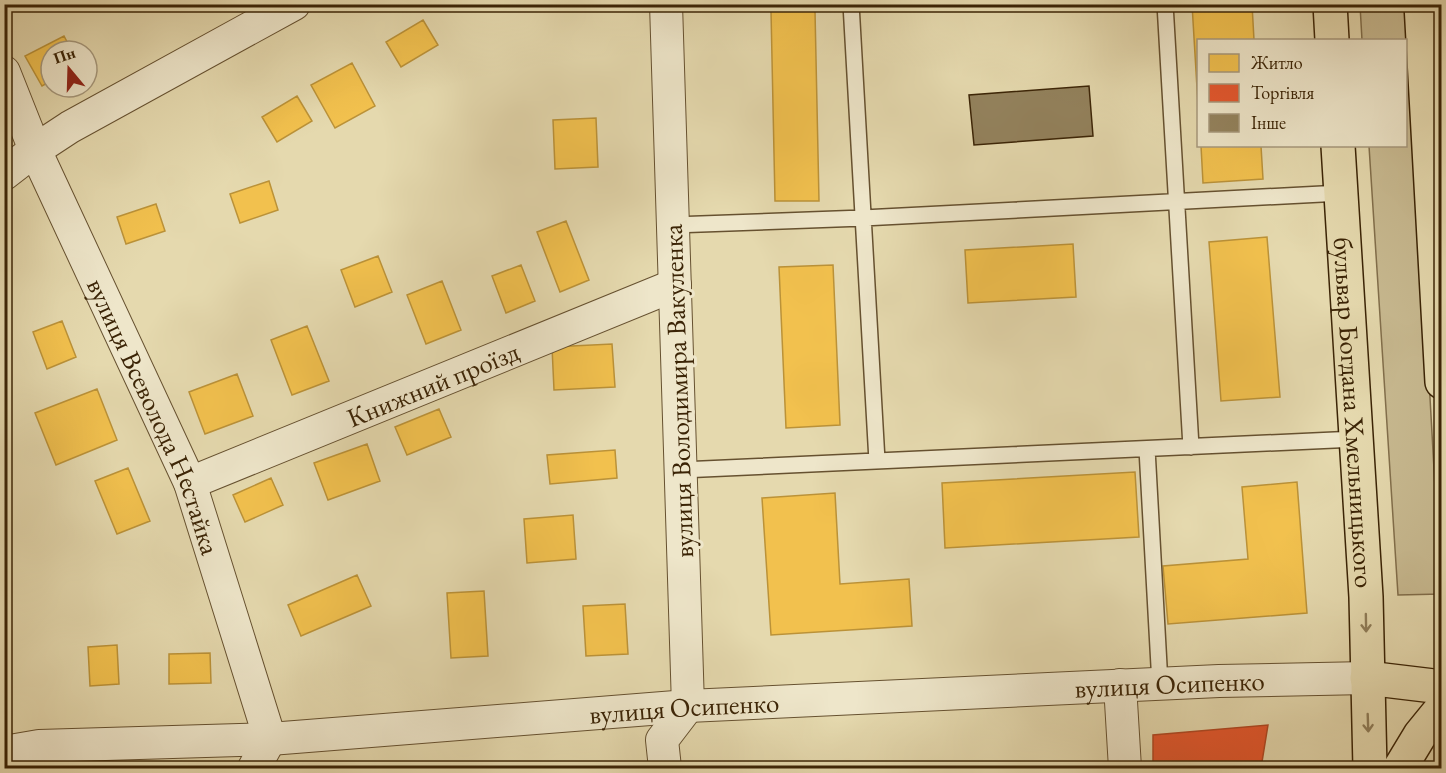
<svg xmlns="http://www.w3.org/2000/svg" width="1446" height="773" font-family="'EB Garamond',serif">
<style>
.green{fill:#c8ba91;stroke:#826f4c;stroke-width:1.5}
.homes{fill:#f2c14e;stroke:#bb9238;stroke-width:1.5}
.shops{fill:#e4572e;stroke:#b14822;stroke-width:1.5}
.building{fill:#93825d;stroke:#3b2406;stroke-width:1.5}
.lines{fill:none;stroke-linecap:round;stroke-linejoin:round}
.service-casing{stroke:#665130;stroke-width:18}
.minor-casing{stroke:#665130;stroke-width:34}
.primary-casing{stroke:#3b2406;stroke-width:36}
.service{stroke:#eee6ca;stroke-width:15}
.minor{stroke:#eee6ca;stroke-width:32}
.primary{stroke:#e5d9ae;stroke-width:33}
.oneway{stroke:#907e5a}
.labels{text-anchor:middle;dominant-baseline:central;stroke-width:6;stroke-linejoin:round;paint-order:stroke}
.street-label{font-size:27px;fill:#3b2406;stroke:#eee6ca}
</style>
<rect width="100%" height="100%" fill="#e5d9ae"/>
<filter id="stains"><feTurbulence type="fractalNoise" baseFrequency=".00333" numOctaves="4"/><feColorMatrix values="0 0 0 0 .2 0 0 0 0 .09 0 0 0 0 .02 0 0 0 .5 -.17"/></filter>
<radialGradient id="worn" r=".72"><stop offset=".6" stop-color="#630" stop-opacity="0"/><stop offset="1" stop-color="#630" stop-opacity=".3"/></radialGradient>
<path class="green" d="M1360,5H1408L1441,594L1398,595L1369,146H1406V40H1362Z"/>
<path class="homes" d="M1192,4H1252L1254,40H1198V105Z
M771,11H815L819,201H775Z
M423,20L438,45L401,67L386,42Z
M64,36L72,51H51V81L42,86L25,56Z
M352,63L375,106L335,128L311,85Z
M297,96L312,121L277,142L262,117Z
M596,118L598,167L555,169L553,120Z
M1201,146H1261L1263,179L1203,183Z
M269,181L278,210L240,223L230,194Z
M156,204L165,231L126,244L117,217Z
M566,221L589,280L560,292L537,232Z
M1267,237L1280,397L1221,401L1209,242Z
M1073,244L1076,297L968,303L965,250Z
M378,256L392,292L355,307L341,270Z
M521,265L535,301L506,313L492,276Z
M833,265L840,425L786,428L779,267Z
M442,281L461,330L426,344L407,295Z
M62,321L76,357L47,369L33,332Z
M307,326L329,381L292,395L271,340Z
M612,344L615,387L554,390L552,347Z
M4,346L10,357L4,360Z
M237,374L253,416L205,434L189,392Z
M97,389L117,440L56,465L35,413Z
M439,409L451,437L407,455L395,427Z
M367,444L380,481L328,500L314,463Z
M615,450L617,478L550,484L547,455Z
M128,468L150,521L117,534L95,481Z
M1135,472L1139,537L945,548L942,483Z
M271,478L283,505L245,522L233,495Z
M1297,482L1307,613L1168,624L1163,566L1248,559L1242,487Z
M835,493L840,584L909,579L912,626L771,635L762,498Z
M573,515L576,559L527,563L524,519Z
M357,575L371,606L301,636L288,605Z
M484,591L488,656L451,658L447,593Z
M625,604L628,654L586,656L583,606Z
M117,645L119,684L90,686L88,647Z
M210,653L211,683L169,684V654Z"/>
<path class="shops" d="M1268,725L1261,768H1153V735Z"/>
<path class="building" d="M1089,86L1093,136L974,145L969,95Z"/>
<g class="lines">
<g class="service-casing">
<path id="service" d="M851,4L877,461
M1165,4L1191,447
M673,225L863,218L1341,193
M1147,449L1160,684
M681,470L1356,439"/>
</g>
<g class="minor-casing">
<g id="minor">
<path id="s1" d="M4,72L35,150L190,483L270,739L254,768"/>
<path d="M4,174L35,150L70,127L294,4"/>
<path id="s2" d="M190,483L675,285"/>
<path d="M1120,685L1125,768"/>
<path id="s3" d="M4,752L39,746L270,739L688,706L1219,681L1367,678"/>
<path d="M665,768L662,740L688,706L666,4"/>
</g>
</g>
<g class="primary-casing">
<g id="primary">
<path d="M1330,4L1332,40"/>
<path d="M1421,4L1442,382"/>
<path id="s4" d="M1338,146L1366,597L1370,768"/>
<path d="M1367,678L1442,687"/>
<path d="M1400,768L1420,735L1442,708"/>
</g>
</g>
<use href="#service" class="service"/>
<use href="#minor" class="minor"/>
<use href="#primary" class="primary"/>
</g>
<defs><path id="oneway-shaft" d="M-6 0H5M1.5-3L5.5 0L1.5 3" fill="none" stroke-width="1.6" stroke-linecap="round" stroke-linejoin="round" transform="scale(1.5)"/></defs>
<g class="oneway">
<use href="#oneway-shaft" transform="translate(1366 623) rotate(89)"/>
<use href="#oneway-shaft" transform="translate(1368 723) rotate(88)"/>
</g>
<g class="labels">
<g class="street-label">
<text stroke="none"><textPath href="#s2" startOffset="262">Книжний проїзд</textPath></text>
<text transform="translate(678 391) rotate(-92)">вулиця Володимира Вакуленка</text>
<text stroke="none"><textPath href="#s4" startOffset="267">бульвар Богдана Хмельницького</textPath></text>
<text stroke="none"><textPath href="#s1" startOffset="376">вулиця Всеволода Нестайка</textPath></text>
<text stroke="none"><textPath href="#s3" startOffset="1168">вулиця Осипенко</textPath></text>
<text stroke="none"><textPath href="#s3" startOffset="682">вулиця Осипенко</textPath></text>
</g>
</g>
<rect width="1446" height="773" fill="none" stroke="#e5d9ae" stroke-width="24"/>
<rect x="6" y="6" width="1434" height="761" fill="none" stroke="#3b2406" stroke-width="3"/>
<rect x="12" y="12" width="1422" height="749" fill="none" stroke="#3b2406" stroke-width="1.5"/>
<rect x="1197" y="39" width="210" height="108" fill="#eee6ca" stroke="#a6987c" stroke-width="1.5"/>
<rect x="1209" y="54" width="30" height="18" fill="#f2c14e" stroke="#a6987c" stroke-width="1.5"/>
<text x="1251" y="69" font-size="18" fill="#3b2406">Житло</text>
<rect x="1209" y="84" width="30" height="18" fill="#e4572e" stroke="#a6987c" stroke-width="1.5"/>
<text x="1251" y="99" font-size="18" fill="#3b2406">Торгівля</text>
<rect x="1209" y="114" width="30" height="18" fill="#93825d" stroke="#a6987c" stroke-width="1.5"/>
<text x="1251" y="129" font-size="18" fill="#3b2406">Інше</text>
<g transform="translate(69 69) rotate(341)"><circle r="28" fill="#eee6ca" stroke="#a6987c" stroke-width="1.5"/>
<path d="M0-4.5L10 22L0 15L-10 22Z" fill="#8f2418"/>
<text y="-9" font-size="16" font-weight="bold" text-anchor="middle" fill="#3b2406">Пн</text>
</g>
<rect width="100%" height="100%" filter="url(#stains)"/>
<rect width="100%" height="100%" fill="url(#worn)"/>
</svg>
